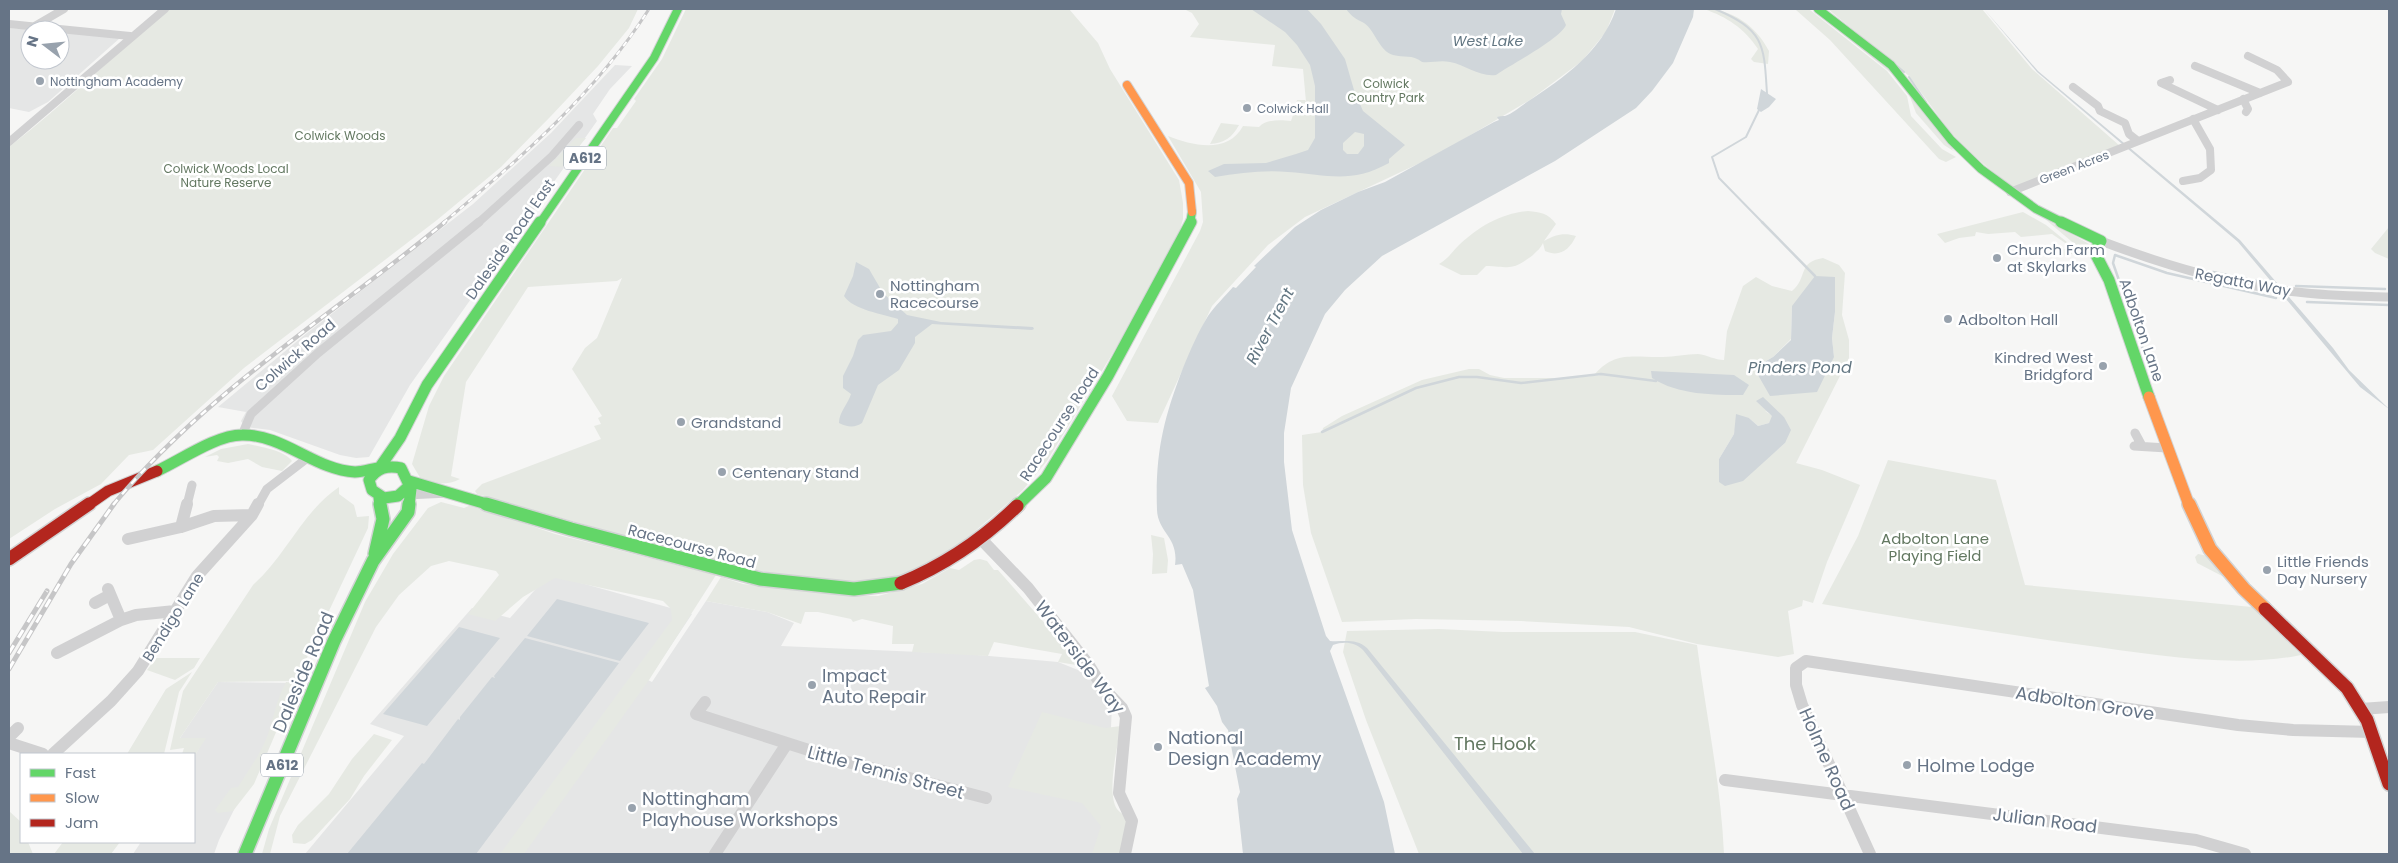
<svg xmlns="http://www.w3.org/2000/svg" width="2398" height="863" font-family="Poppins,sans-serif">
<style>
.built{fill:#e5e6e6}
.green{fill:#e6e9e3;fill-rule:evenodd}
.water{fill:#d0d6da;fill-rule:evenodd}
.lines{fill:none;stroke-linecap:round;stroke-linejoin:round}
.stream-far1{stroke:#d0d6da;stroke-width:2}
.stream{stroke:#d0d6da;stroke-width:2.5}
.fast-far2-casing{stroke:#d2d3d4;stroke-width:10}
.fast-far1-casing{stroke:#d2d3d4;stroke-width:13}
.fast-casing{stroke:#d2d3d4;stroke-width:16}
.slow-far2-casing{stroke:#d2d3d4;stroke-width:10}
.slow-far1-casing{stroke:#d2d3d4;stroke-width:13}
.slow-casing{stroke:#d2d3d4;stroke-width:16}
.jam-far1-casing{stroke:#d2d3d4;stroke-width:13}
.jam-casing{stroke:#d2d3d4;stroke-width:16}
.street-far2{stroke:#d1d1d2;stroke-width:8}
.street-far1{stroke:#d1d1d2;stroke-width:9}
.street{stroke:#d1d1d2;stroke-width:12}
.fast-far2{stroke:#63d668;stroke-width:8}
.fast-far1{stroke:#63d668;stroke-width:11}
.fast{stroke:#63d668;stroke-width:13}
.slow-far2{stroke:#ff974d;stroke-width:8}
.slow-far1{stroke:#ff974d;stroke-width:11}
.slow{stroke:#ff974d;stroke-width:13}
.jam-far1{stroke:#b3261e;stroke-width:11}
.jam{stroke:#b3261e;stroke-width:13}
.rail-far2-casing{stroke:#c6c6c7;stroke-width:3}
.rail-far1-casing{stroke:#c6c6c7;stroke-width:4.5}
.rail-casing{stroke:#c6c6c7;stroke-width:5}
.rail-far2{stroke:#fff;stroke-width:2;stroke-dasharray:5.5;stroke-linecap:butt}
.rail-far1{stroke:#fff;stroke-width:2.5;stroke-dasharray:7;stroke-linecap:butt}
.rail{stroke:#fff;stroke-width:3;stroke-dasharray:9;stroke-linecap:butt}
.poi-dot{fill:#98a2ad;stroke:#fff;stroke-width:2}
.labels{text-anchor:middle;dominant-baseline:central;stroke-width:5;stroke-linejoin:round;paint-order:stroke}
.far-poi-label{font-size:12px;fill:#667486;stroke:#fff;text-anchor:start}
.far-park-label{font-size:12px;fill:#637861;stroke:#fff}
.far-street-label{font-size:12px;fill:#667486;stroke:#fff}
.far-water-label{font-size:14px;font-style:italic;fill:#627682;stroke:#fff}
.shield{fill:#fff;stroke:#949eaa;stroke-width:1}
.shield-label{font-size:14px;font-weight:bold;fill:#667486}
.street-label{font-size:15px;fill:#667486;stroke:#fff}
.poi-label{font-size:15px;fill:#667486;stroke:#fff;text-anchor:start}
.park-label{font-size:15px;fill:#637861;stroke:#fff}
.water-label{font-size:16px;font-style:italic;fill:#627682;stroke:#fff}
.near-street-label{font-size:18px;fill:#667486;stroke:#fff}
.near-poi-label{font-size:18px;fill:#667486;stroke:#fff;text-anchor:start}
.near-park-label{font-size:18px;fill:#637861;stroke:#fff}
</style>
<rect width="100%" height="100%" fill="#f6f6f5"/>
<path class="built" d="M9,28L36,30H30V60H60V32L120,38L48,102L29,112L9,108Z
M615,65L632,66L610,89L593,114L597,121L410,385L369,457L356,458L340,455L270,430L245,427L241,421L246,412L218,407L307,333L473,204L551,133Z
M549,574L692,614L648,680L652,682L706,601L767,612L794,623L781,646L966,654L1058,662L1088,674L1112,706L1105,854H305L404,736L370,724L472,608L510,618Z
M218,682L297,683L219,840L214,854H133L141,842H194V757L205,738H180Z"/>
<path class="green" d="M170,9H638L629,28L598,66L551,116L501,167L437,220L244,368L153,450L129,455L101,484L55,509L9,539V147C65,104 115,53 170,9Z
M686,9H1069L1098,43L1110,69L1179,180L1183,203V219L1180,230L1125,333L1047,461L1022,491L961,543L930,564L885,581H844L772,573L727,565L477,494L475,491L482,484L601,439L594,426L601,424L598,418L602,416L572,369L585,348L597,338L622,278L617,281L528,287L466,382L451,476L460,479C450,485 434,484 422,481L412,464L429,406L444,376L613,128H617L636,101L634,99L662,59Z
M1184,9H1615L1606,32L1582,61L1530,100L1437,155L1305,217L1268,245L1212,306L1158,423L1127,421L1112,396L1200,231L1203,222L1201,192L1168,136C1193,146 1228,154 1243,126L1259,127C1266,119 1281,120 1291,121L1293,115L1300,112L1295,108L1297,100H1305L1306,102L1303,69L1272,66L1275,45L1190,37L1199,24L1192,13Z
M1704,9C1733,9 1756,26 1769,51L1768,64L1754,62L1751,59L1758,49C1744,28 1727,17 1704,9Z
M1828,9H1982L2032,69L2120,146L2015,187L2010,186L1967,150L1948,129L1909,76Z
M1796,10H1810L1887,71L1907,96L1911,116L1942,149L1956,157L1946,162L1939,159L1830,40Z
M1814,11L1881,58L1955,148L1952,149L1955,152L1944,145L1916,113L1910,97L1891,73Z
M1221,123L1239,125C1232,138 1224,143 1210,144Z
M576,138H586L562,167L549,166Z
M1528,211C1540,212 1548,213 1556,224L1544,241C1555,235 1563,232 1576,236C1570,249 1560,258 1545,251L1543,243C1540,249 1538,250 1533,255C1512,271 1512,267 1486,266L1477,275H1461L1439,264C1448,259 1452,252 1459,245C1478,227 1501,213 1528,211Z
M2023,212L2046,225L2078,251L2067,256L2052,253L2071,247L2052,234L2021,237L2015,232L1988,234L1976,232L1975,236L1959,238L1945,243L1937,234Z
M2045,219L2091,245L2088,250L2084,252Z
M2389,227V259L2375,253L2371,249Z
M1823,258L1839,265L1845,273L1842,315L1849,340V358L1796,463L1822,470L1860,485L1827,562L1813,603L1803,600L1802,606L1788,611L1794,654L1778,657L1697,644L1629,627L1521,621L1416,619L1342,622L1311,533L1303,485L1302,435L1322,432L1323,428L1342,416L1422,380L1469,369H1479L1490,375L1504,378H1553L1555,379L1553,380L1602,375L1595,374C1616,350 1635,358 1663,357C1674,357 1686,354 1698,354C1707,355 1715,360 1724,360L1727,331L1743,286L1756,277L1772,286L1792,291C1808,278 1797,262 1823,258ZM1792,306L1835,312L1832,338L1834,357L1754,368L1773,357L1791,339ZM1765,411L1784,417L1785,443L1765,460L1719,481V459L1734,434L1736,425L1749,418L1758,426L1769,423L1773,416Z
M248,444C260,447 284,450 292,461L282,471L262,467L248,459L228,463L217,461L219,457L217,455L205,457L221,449Z
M1888,460L1996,480L2025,585L2252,607L2301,655C2235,669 2150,654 2083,645C1996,633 1909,619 1822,604L1858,536Z
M339,487V494L354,505L357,517L369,516L368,528L296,681L218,682L180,738H206L194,757V754H182L184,748L170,750L183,691L253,585C286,556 302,512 339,487Z
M441,502L464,508L471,505L555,534L716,575L649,680L524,854H500L672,620L671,609L663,601L555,578L523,597L495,621L468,614L499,575L496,571L449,561L431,566L399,595L376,627L280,816L270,854H262L269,829L365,602L393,554L428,508Z
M1151,535L1164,538L1168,560L1167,573L1152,574L1153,554Z
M2198,554L2208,556L2224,577L2197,563L2195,557Z
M980,559L987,561L994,570H998L1082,666L1058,662L1062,654L994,642L988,656L912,652L914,644H892L893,626L862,619L853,622L851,619L818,612H805L801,624L767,612L706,601L721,577L743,584L846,595L878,596L922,584L950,568L959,570L974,560Z
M1439,629L1503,632H1635L1697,645C1706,715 1721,784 1724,854H1419L1366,720L1343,652L1347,631Z
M156,658H200L194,668L175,680L147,670Z
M192,672L179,692L164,754H127L166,689Z
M286,682L297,683L254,784L233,811L218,813L215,810L231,788L238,787C248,771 260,755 267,737C274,718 276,700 286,682Z
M1042,712L1105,728L1121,726C1118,745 1106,792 1117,809C1119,812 1123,814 1126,816L1127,822L1120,854H1092L1101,826L1082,803L1008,787Z
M374,734L392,740L364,776L350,799L312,840L305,844L293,843L292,835L298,825L329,794L352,759Z
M9,811L21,822V842H28L33,854H9Z
M63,842H120L111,854H54Z"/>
<path class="water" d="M1251,9H1307L1321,24L1345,59L1354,90L1363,111L1405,145L1389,159V163C1351,184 1328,175 1288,172C1264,170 1239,173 1215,177L1208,171L1224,164L1266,163L1296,154L1308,150L1315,138V86L1310,65L1297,45L1285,32ZM1355,132L1364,134V146L1358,154H1347L1343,150V143Z
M1346,9H1562L1561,14L1566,25C1560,39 1512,64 1496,75C1479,77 1466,65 1450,62C1440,60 1432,63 1422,62C1412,54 1404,58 1393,55C1379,51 1375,30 1364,23C1356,19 1352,17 1346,9Z
M1616,9H1694L1693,17L1673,63L1652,91L1636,108L1555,161L1382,256L1345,290L1325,314L1291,388L1284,433V462L1292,530L1326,636L1330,641C1344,642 1356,638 1367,648L1535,854H1523L1363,650C1355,642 1344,641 1333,645L1330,651L1384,802L1395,854H1243L1237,799L1240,792L1228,730L1222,722L1217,706L1205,688L1209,686L1193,590L1182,564L1175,565C1179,537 1158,533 1157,510C1155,454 1163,420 1183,368C1190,351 1198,332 1208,316C1215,306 1225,296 1233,287L1236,288L1256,267L1254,266L1295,227L1321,210L1358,192L1385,182L1494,122L1499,120L1497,117C1500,116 1502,116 1505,116C1512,114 1521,106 1527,102C1564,78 1602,51 1616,9Z
M1984,9L2038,71L2240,240L2333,348L2349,370L2389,409L2360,387L2238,242L2037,72Z
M1761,89L1776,99L1769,107L1761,112L1757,109Z
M856,262L869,269L883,293L907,315L941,322L1033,327L1034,329L1032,330L932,324L915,337V343L899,370L878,385L862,423C855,428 847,427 839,423C839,412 848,404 851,394L843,388V376L853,356L858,340L863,335L891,331L898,323V319C883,314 853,310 844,296L853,276Z
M1815,276L1835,277V312L1832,338L1834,357L1817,392L1770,396L1754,368L1773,357L1791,340L1792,306Z
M1651,371L1734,375L1749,385L1743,395C1714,395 1678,395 1652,378Z
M1763,397L1784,417L1791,430L1785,443L1743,481L1725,486L1719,482V459L1734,434L1736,414L1749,418L1758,426L1769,423L1772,416L1756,401Z
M557,599L649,623L620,661L527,636Z
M459,627L500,638L427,726L383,714Z
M525,638L619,663L476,854H347L422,763L424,764L458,719L460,720V717L492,677L495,678L494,676Z"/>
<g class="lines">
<path class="stream-far1" d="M1715,9C1765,30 1764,45 1767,94
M1824,9L1829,13
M1833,16L1859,36
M1897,66L1904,72
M1909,77L1926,102
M1760,108L1746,137L1712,157L1719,178L1763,223"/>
<path class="stream" d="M1762,222L1815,276
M2213,272L2266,283
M2296,286L2385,289
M2307,302L2389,305
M2148,364L2113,263L2115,255L2167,273L2276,298
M1322,432L1416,388L1459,377H1477L1521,383L1601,374L1656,381"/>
<g class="fast-far2-casing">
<path id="fast-far2" d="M1818,9L1891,65L1951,140L1981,169L2036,209L2064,223
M540,223L654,58L678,9
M1190,223L1192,212"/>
</g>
<g class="fast-far1-casing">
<path id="fast-far1" d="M2061,222L2101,241L2094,251L2109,280L2149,397
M380,467L400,438L427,385L540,222
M157,471C181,460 216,435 242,435C283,434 315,470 355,472C363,472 371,469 378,468
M409,481L490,505
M379,497L380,505
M409,505L411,489L401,468C387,465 377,468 369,480L372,490L384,498L398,496L409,486
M1018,505L1046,478L1108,376L1191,222"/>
</g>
<g class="fast-casing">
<path id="fast" d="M486,504L571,529L760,579L854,589L901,583
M1017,506L1019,504
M375,554L383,519L380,504
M245,854L334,641L373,561L408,512L409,504"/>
</g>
<g class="slow-far2-casing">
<path id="slow-far2" d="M1127,85L1189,183L1192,212"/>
</g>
<g class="slow-far1-casing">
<path id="slow-far1" d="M2149,397L2189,505"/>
</g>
<g class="slow-casing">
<path id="slow" d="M2189,504L2210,549L2244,589L2265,609"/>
</g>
<g class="jam-far1-casing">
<path id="jam-far1" d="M88,505L108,491L157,471"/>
</g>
<g class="jam-casing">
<path id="jam" d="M9,559L89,504
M901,583C945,565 983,539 1017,506
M2265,609L2347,688L2367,720L2389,784"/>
</g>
<path class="street-far2" d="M9,24L130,36
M33,27L64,9
M2195,66L2260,93
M2170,80L2161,83L2218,110
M2073,87L2098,106L2100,111L2125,123L2129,134L2138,141
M2243,99L2248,109L2246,112
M9,142L165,9
M2183,181L2200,178L2211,170L2210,149L2193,119
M2010,192L2288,82L2277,70L2248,56
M478,223L552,156L579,125"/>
<path class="street-far1" d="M2101,241C2164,265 2229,285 2297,292C2328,296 2358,296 2389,297
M2135,433L2142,446
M242,435L251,414L318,353L479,222
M2134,446L2167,448
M406,495L449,493
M187,505L192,485
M258,505L267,489L310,456"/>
<path class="street" d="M181,527L187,504
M980,538L1028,588L1088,664L1103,688L1122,708L1126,717L1119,793L1132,821L1125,854
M128,539L181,527L214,516L252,515
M108,589L121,620
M95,603L110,595
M57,653L121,620L136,615L175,611
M705,702L696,714L840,760L986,798
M2361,709L2389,707
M9,737L18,728
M9,743L43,754
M53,754L111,701L138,671L197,576L252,515L258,504
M1725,780L2196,840L2245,854
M715,854L786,745
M1870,854L1802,705L1796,685V668L1806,661L2238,725L2293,730L2372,732"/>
<use href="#fast-far2" class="fast-far2"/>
<use href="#fast-far1" class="fast-far1"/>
<use href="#fast" class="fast"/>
<use href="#slow-far2" class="slow-far2"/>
<use href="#slow-far1" class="slow-far1"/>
<use href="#slow" class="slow"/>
<use href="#jam-far1" class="jam-far1"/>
<use href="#jam" class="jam"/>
<g class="rail-far2-casing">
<path id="rail-far2" d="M443,223C519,160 596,93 649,9"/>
</g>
<g class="rail-far1-casing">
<path id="rail-far1" d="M113,505C207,391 333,315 445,222"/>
</g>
<g class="rail-casing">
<path id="rail" d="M9,653L47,591
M9,669L71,564L114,504"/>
</g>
<use href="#rail-far2" class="rail-far2"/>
<use href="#rail-far1" class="rail-far1"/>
<use href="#rail" class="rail"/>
</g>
<g class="poi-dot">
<circle cx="40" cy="81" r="5"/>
<circle cx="1247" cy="108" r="5"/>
<circle cx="1997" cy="258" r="5"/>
<circle cx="880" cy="294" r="5"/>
<circle cx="1948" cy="319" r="5"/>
<circle cx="2103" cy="366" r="5"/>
<circle cx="681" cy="422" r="5"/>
<circle cx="722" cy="472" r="5"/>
<circle cx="2267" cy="570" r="5"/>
<circle cx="812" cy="685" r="5"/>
<circle cx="1158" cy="747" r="5"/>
<circle cx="1907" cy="765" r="5"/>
<circle cx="632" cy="808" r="5"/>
</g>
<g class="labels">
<g class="far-poi-label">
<text x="50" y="81">Nottingham Academy</text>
<text x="1257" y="108">Colwick Hall</text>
</g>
<g class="far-park-label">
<text x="1386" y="83">Colwick<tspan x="1386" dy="14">Country Park</tspan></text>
<text x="340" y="135">Colwick Woods</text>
<text x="226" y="168">Colwick Woods Local<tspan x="226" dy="14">Nature Reserve</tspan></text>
</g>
<g class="far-street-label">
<text transform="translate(2074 167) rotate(-21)">Green Acres</text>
</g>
<g class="far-water-label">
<text x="1488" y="41">West Lake</text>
</g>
<g class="shield">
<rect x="564" y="146.5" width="42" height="23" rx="4"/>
<rect x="261" y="753.5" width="42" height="23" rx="4"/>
</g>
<g class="shield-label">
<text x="585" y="158">A612</text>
<text x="282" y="765">A612</text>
</g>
<g class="street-label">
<text transform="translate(510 239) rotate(-55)">Daleside Road East</text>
<text transform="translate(2243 282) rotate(11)">Regatta Way</text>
<text transform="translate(2142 330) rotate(71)">Adbolton Lane</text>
<text transform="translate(295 355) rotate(-41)">Colwick Road</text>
<text transform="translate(1059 424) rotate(-57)">Racecourse Road</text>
<text transform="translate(692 546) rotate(15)">Racecourse Road</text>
<text transform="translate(173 617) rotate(-58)">Bendigo Lane</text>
</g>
<g class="poi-label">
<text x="2007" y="249">Church Farm<tspan x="2007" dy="17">at Skylarks</tspan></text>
<text x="890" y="285">Nottingham<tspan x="890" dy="17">Racecourse</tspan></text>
<text x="1958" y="319">Adbolton Hall</text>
<text x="2093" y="357" text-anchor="end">Kindred West<tspan x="2093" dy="17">Bridgford</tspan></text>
<text x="691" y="422">Grandstand</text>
<text x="732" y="472">Centenary Stand</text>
<text x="2277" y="561">Little Friends<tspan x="2277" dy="17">Day Nursery</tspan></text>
</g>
<g class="park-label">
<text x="1935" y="538">Adbolton Lane<tspan x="1935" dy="17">Playing Field</tspan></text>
</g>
<g class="water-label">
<text transform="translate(1270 326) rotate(-62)">River Trent</text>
<text x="1800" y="367">Pinders Pond</text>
</g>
<g class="near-street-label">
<text transform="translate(1080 657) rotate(53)">Waterside Way</text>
<text transform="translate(303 672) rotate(-67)">Daleside Road</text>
<text transform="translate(2085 703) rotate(9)">Adbolton Grove</text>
<text transform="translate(1827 759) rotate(66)">Holme Road</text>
<text transform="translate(886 772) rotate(15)">Little Tennis Street</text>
<text transform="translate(2045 820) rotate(7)">Julian Road</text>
</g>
<g class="near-poi-label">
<text x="822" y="675">Impact<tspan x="822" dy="21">Auto Repair</tspan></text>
<text x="1168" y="737">National<tspan x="1168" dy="21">Design Academy</tspan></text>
<text x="1917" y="765">Holme Lodge</text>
<text x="642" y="798">Nottingham<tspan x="642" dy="21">Playhouse Workshops</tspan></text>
</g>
<g class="near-park-label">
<text x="1495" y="743">The Hook</text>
</g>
</g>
<rect width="2398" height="863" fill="none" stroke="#667486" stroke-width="20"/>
<rect x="20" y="753" width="175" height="90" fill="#ffffff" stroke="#c2c7cf"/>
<rect x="30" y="769" width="25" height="8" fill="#63d668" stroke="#c2c7cf"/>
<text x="65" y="778" font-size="15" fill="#667486">Fast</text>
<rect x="30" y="794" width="25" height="8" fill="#ff974d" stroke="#c2c7cf"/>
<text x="65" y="803" font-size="15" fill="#667486">Slow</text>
<rect x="30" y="819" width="25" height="8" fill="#b3261e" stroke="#c2c7cf"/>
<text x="65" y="828" font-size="15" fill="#667486">Jam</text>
<g transform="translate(45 45) rotate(286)"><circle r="24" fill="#ffffff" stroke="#c2c7cf"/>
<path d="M0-4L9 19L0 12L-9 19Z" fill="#98a2ad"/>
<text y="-8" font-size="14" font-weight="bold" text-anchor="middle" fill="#667486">N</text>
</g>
</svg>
